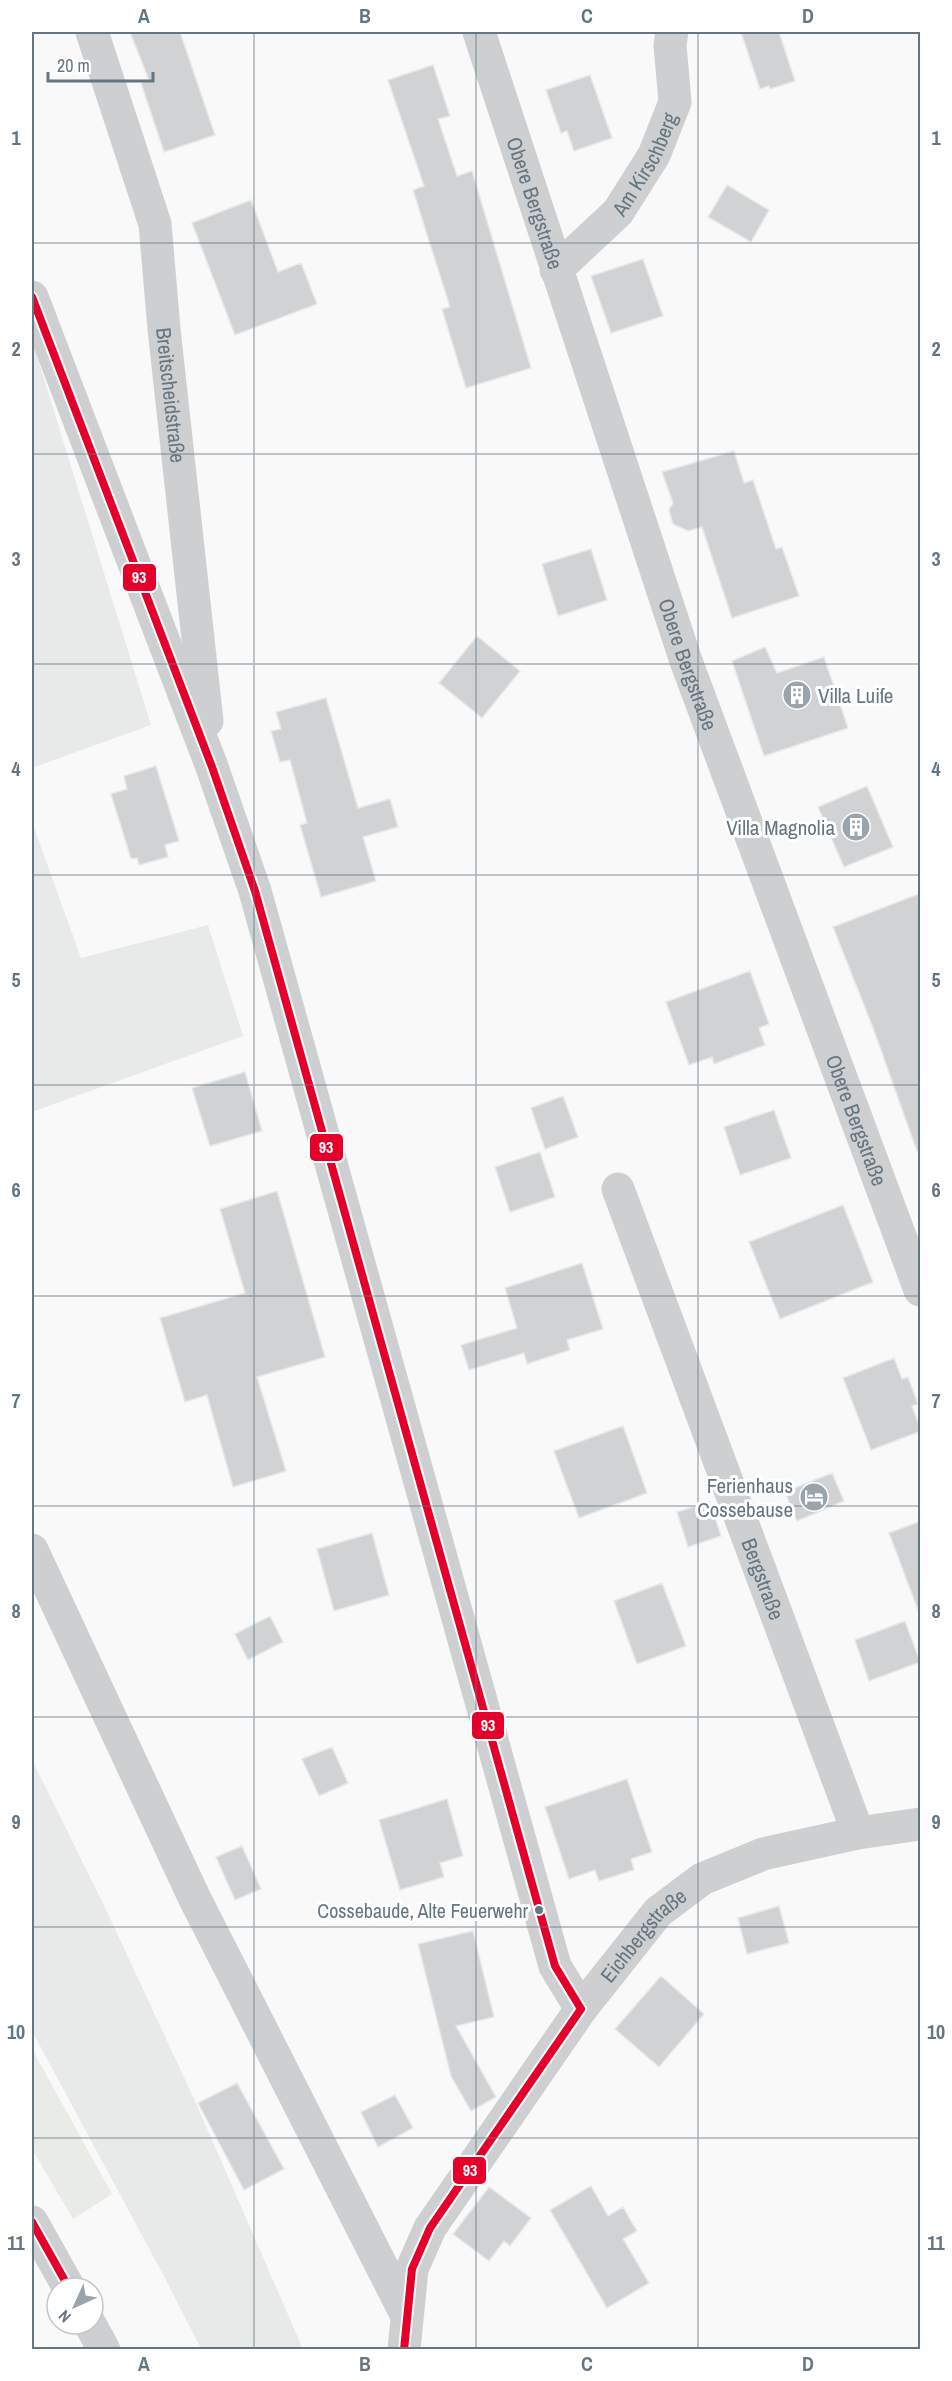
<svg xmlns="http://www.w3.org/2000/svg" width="952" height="2381" font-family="'Archivo Narrow',sans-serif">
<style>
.built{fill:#e8e9e9}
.green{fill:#e8ebe6}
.building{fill:#d0d2d3;stroke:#e8e8e8;stroke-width:1.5}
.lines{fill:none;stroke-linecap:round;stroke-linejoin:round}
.minor{stroke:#cecfd0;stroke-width:33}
.bus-1-casing{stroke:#fff;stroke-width:12}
.bus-1{stroke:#e4002b;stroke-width:8}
.grid{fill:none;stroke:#657683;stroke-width:1.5;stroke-opacity:0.55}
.bus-dot{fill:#657683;stroke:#fff;stroke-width:2}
.labels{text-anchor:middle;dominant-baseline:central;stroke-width:6;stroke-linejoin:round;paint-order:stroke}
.bus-label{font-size:20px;fill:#657683;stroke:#fff;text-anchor:end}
.street-label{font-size:21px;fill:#657683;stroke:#fff}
.poi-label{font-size:21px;fill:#657683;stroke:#fff;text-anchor:end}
.line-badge{stroke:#fff;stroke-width:2}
.badge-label{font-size:16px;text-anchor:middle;font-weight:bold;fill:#fff}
.neatline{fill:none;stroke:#657683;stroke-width:2}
.grid-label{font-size:20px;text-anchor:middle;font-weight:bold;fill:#657683}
</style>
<rect width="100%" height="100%" fill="#f9f9f9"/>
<path class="built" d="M32,340L151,725L32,768Z
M32,822L81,958L208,925L243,1036L32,1112Z
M32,1760L102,1901L195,2101L303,2349H201L166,2280L32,2031Z"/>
<path class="green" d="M32,2049L112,2194L73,2219L32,2149Z"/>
<path class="building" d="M130,32H180L215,135L164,152L141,83L149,80Z
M741,32H779L795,81L770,89L769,86L760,89Z
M433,65L450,116L438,119L457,176L472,171L531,368L466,388L442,309L450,307L413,190L424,186L388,80Z
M590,75L612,138L574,151L567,131L561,133L546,90Z
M727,185L769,210L751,242L708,217Z
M251,200L278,272L301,263L317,304L235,335L192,223Z
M643,259L663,316L611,333L591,276Z
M734,451L744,483L753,480L776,549L782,547L799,596L732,618L702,527L688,531L673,524L669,510L673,503L662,472Z
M591,549L607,600L558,616L542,564Z
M477,636L520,671L482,718L439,683Z
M765,647L777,673L824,657L848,728L764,756L732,661Z
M326,698L358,808L390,799L398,827L363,837L376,881L321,897L300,825L307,823L290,760L280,762L271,731L281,729L276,712Z
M156,766L179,841L165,845L168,857L139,865L137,858L131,859L111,794L127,789L124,776Z
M867,786L893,847L844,867L818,807Z
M921,893V1150L917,1151L872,1025L833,927Z
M750,971L769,1024L759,1028L765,1045L714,1064L712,1057L689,1065L666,1002Z
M245,1072L262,1131L210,1146L192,1088Z
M563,1096L578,1137L545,1149L531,1108Z
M774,1110L791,1158L740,1175L724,1127Z
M540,1152L555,1197L510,1212L495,1167Z
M277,1191L325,1357L257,1377L286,1471L233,1487L207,1395L185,1402L160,1318L245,1293L220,1209Z
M843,1205L873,1282L780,1319L749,1242Z
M582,1263L603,1329L567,1340L570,1350L527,1364L524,1353L469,1370L461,1345L517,1328L505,1288Z
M894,1358L902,1379L908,1377L918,1404L912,1406L921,1431L871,1450L843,1378Z
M623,1426L647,1493L579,1518L554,1451Z
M832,1473L844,1501L797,1521L785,1492Z
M710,1502L721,1536L688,1547L677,1512Z
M921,1521V1609L918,1610L889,1533Z
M372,1533L389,1595L334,1611L317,1549Z
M662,1583L686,1646L637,1664L614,1601Z
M270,1616L283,1642L248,1660L235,1634Z
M905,1621L920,1662L869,1681L855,1640Z
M332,1747L348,1783L319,1796L302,1759Z
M627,1779L652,1852L631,1859L634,1870L599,1881L595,1870L569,1879L545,1807Z
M447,1799L463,1856L440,1863L444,1877L400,1890L379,1820Z
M242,1846L261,1889L235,1900L216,1857Z
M779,1906L789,1943L747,1954L738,1918Z
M473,1931L494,2017L456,2026L496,2097L471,2111L451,2076L418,1944Z
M661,1976L704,2014L659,2067L615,2029Z
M237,2083L284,2169L244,2190L198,2103Z
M395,2095L413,2128L378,2147L361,2112Z
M591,2186L608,2216L623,2207L637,2231L623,2239L649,2283L607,2308L550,2210Z
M489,2187L531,2218L510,2246L504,2241L489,2261L453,2234Z"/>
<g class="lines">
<g class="minor">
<path id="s1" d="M92,32L155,224L164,329L207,721"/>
<path id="s2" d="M479,32L686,661L920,1290"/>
<path id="s3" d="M556,270L618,212L654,155L675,102L670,45L672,32"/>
<path d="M32,297L212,767L255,891L555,1966L581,2009"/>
<path id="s4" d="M618,1189L858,1833"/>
<path d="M32,1550L194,1897L406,2314"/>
<path d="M32,2222L69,2288"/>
<path d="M90,2324L104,2350"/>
<path id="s5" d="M404,2350L412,2269L430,2228L581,2009L658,1912L702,1879L763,1854L858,1833L920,1824"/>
</g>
<g class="bus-1-casing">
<path id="bus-1" d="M32,297L212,767L255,891L555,1966L581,2009
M32,2222L69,2288
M404,2350L412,2269L430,2228L581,2009"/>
</g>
<use href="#bus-1" class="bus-1"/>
</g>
<path class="grid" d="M254,32V2350M476,32V2350M698,32V2350M32,243H920M32,454H920M32,664H920M32,875H920M32,1085H920M32,1296H920M32,1506H920M32,1717H920M32,1927H920M32,2138H920"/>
<defs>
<g id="building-disc" transform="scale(1.5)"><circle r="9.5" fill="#99a4ac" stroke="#fff"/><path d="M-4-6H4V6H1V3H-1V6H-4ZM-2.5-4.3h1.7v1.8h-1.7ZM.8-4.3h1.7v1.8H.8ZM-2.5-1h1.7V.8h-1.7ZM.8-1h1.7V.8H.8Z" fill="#fff"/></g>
<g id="hotel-disc" transform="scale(1.5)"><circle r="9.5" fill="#99a4ac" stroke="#fff"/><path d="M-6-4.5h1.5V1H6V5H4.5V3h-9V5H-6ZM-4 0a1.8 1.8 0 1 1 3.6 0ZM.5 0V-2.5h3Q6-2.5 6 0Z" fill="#fff"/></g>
</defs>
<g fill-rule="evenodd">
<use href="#building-disc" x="797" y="695"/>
<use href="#building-disc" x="856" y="827"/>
<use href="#hotel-disc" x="814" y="1497"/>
</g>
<circle class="bus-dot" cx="539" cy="1910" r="5"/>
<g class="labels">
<g class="bus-label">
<text x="528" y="1910">Cossebaude, Alte Feuerwehr</text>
</g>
<g class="street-label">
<text stroke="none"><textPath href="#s3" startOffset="140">Am Kirschberg</textPath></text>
<text stroke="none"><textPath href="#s2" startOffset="180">Obere Bergstraße</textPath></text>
<text stroke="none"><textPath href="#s1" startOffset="374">Breitscheidstraße</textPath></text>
<text stroke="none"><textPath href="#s2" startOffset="666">Obere Bergstraße</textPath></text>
<text stroke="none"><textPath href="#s2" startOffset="1152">Obere Bergstraße</textPath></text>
<text stroke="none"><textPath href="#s4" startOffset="416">Bergstraße</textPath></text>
<text stroke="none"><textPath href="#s5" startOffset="489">Eichbergstraße</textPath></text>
</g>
<g class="poi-label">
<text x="818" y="695" text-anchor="start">Villa Luiſe</text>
<text x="835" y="827">Villa Magnolia</text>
<text x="793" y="1485">Ferienhaus<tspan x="793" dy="24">Cossebause</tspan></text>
</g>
</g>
<g class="line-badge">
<rect x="122" y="563" width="35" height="29" rx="6" fill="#e4002b"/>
<rect x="309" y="1133" width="35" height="29" rx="6" fill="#e4002b"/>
<rect x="471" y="1711" width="34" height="29" rx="6" fill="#e4002b"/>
<rect x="452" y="2156" width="35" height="29" rx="6" fill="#e4002b"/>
</g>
<g class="badge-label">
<text x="139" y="583">93</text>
<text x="326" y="1153">93</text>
<text x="488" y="1731">93</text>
<text x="470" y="2176">93</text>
</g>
<rect width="952" height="2381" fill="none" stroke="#ffffff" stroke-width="66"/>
<g transform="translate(75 2306) rotate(225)"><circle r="28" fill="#ffffff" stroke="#c1c8cd" stroke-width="1.5"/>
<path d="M0-4.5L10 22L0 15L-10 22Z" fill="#99a4ac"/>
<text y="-9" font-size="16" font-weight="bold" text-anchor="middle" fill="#657683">N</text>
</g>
<path d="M48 72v9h105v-9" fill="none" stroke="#657683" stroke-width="3"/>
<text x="57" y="72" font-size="18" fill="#657683" stroke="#ffffff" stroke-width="4.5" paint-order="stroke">20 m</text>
<rect x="33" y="33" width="886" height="2315" class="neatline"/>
<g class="grid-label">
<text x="144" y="23">A</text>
<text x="365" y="23">B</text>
<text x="587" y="23">C</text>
<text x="808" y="23">D</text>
<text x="16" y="145">1</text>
<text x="936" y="145">1</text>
<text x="16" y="356">2</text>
<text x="936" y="356">2</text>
<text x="16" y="566">3</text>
<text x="936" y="566">3</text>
<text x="16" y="776">4</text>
<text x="936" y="776">4</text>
<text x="16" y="987">5</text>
<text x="936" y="987">5</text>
<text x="16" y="1197">6</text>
<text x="936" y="1197">6</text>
<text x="16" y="1408">7</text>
<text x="936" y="1408">7</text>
<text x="16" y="1618">8</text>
<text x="936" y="1618">8</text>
<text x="16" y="1829">9</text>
<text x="936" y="1829">9</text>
<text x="16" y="2039">10</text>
<text x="936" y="2039">10</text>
<text x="16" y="2250">11</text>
<text x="936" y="2250">11</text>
<text x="144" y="2371">A</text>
<text x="365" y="2371">B</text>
<text x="587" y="2371">C</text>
<text x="808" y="2371">D</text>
</g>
</svg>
